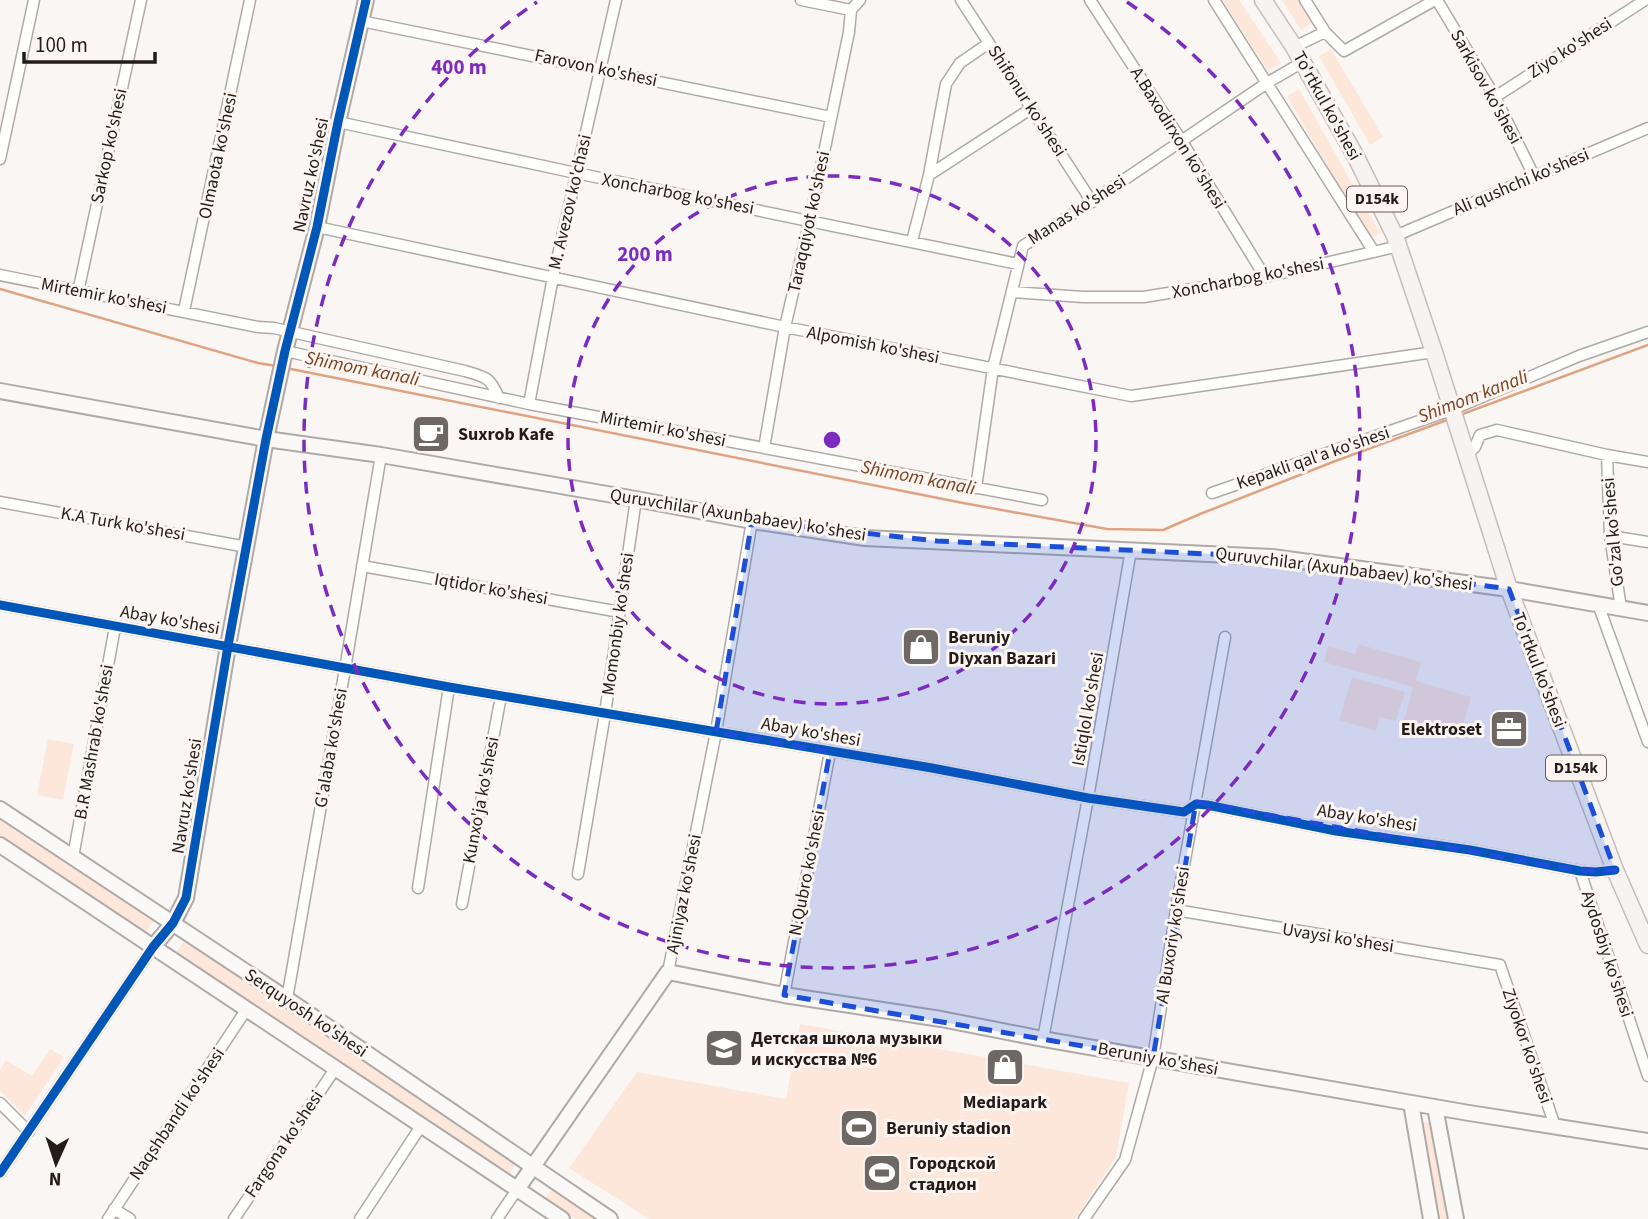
<svg xmlns="http://www.w3.org/2000/svg" width="1648" height="1219" font-family="'Source Sans 3',sans-serif">
<style>
.green{fill:#fde7db}
.lines{fill:none;stroke-linecap:round;stroke-linejoin:round}
.stream{stroke:#dfa381;stroke-width:2.5}
.street-casing{stroke:#afaaa7;stroke-width:13}
.secondary-casing{stroke:#afaaa7;stroke-width:18}
.primary-casing{stroke:#c6bdb9;stroke-width:19}
.street{stroke:#fefefd;stroke-width:10}
.secondary{stroke:#fbf9f7;stroke-width:14}
.primary{stroke:#f7f3f1;stroke-width:16}
.cycleway-casing{stroke:#fdf5f1;stroke-width:13}
.cycleway{stroke:#0057b8;stroke-width:9}
.marked{fill:#1d4ed8;fill-opacity:0.2;stroke:#1d4ed8;stroke-width:5;stroke-dasharray:14 9;stroke-linejoin:round}
.ring{fill:none;stroke:#7b2cbf;stroke-width:3.5;stroke-dasharray:12 9}
.labels{text-anchor:middle;dominant-baseline:central;stroke-width:6;stroke-linejoin:round;paint-order:stroke}
.shield{fill:#fdf5f1;stroke:#645d59;stroke-width:2}
.shield-label{font-size:16px;font-weight:bold;fill:#231c18}
.street-label{font-size:18px;fill:#231c18;stroke:#fdf5f1}
.poi-label{font-size:18px;font-weight:bold;fill:#231c18;stroke:#fdf5f1;text-anchor:start}
.water-label{font-size:19px;font-style:italic;fill:#7b4221;stroke:#fdf5f1}
.centre{fill:#7b2cbf;stroke:#fdf5f1;stroke-width:3.5}
.ring-label{font-size:21px;text-anchor:middle;font-weight:bold;fill:#7b2cbf;stroke:#fdf5f1;stroke-width:6;stroke-linejoin:round;paint-order:stroke}
</style>
<rect width="100%" height="100%" fill="#faf6f4"/>
<path class="green" d="M1222,0H1239L1281,63L1268,71Z
M1282,0H1299L1313,22L1301,30Z
M1331,49L1383,137L1370,145L1319,56Z
M1299,89L1380,233L1369,239L1287,96Z
M1358,644L1421,662L1416,681L1471,697L1459,739L1403,724L1413,687L1324,662L1328,646L1355,654Z
M1352,677L1405,692L1396,721L1380,717L1376,731L1339,720Z
M48,739L74,744L63,800L37,795Z
M0,818L154,920L146,932L0,835Z
M185,940L515,1165L508,1175L176,952Z
M800,1024L1129,1083L1116,1157L1075,1219H649L569,1168L637,1072L786,1099Z
M50,1049L64,1057L25,1116L0,1091V1070L6,1060L32,1076Z
M1420,1122L1433,1123L1449,1219H1437Z
M551,1189L597,1219H575L545,1199Z"/>
<g class="lines">
<path class="stream" d="M0,289L258,363L276,366
M286,368L963,503L1107,529L1163,530L1200,514L1338,460L1447,420
M1460,415L1648,345"/>
<g class="street-casing">
<path id="street" d="M801,0L851,10
M961,0L1092,202
M1090,0L1181,140L1265,277
M1214,0L1374,252
M1305,0L1325,32
M1437,0L1495,97L1534,176
M361,21L831,117
M1294,47L1325,32L1344,51L1435,0
M1495,97L1645,0
M338,122L576,173L1018,264
M0,159L34,0
M929,175L1032,108
M317,227L785,327L1131,396L1434,352
M1395,236L1648,128
M912,241L929,175L946,84L960,63L989,43
M0,275L258,327L274,328L465,371C486,377 490,377 499,398
M78,292L141,0
M1012,292L1083,297H1144L1265,277L1399,246
M184,311L250,0
M285,351L529,404L1042,500
M529,404L553,277L616,0
M764,448L785,327L810,220L849,32L851,10L860,0
M1607,455L1610,536L1621,608
M1466,456L1475,447L1480,435L1497,430L1607,455L1648,462
M976,488L993,368L1023,246L1100,196L1267,83L1303,62
M1212,493L1451,410L1579,356L1648,332
M0,502L247,547
M1610,536L1648,542
M362,566L620,612
M1598,604L1648,742
M0,605L449,687L932,768L1088,798L1184,812L1196,804L1207,805L1336,831L1470,850L1580,871L1596,872L1615,870
M73,857L115,627
M1580,871L1648,1076
M578,874L605,714L636,499
M418,888L449,687
M462,904L501,696
M1176,910L1500,965L1555,1126
M668,972L716,732L752,521
M784,995L830,752
M287,999L345,669L381,455
M1043,1039L1088,798L1131,550
M0,1103L29,1132
M0,1173L153,947
M114,1209L130,1219
M108,1219L246,1010
M234,1219L335,1069
M360,1219L421,1126
M497,1219L518,1188
M1084,1219L1125,1160L1153,1058L1176,910L1225,637"/>
</g>
<g class="secondary-casing">
<path id="secondary" d="M0,391L266,439L381,455L636,499L752,521L865,538L1272,557L1509,589L1648,613
M0,809L287,999L610,1219
M0,845L562,1219
M153,947L173,923L186,898L228,646L266,439L285,351L317,227L338,122L366,0
M1411,1103L1431,1219
M1435,1107L1456,1219
M518,1188L668,972L784,995L941,1019L1043,1039L1469,1113L1648,1141"/>
</g>
<g class="primary-casing">
<path id="primary" d="M1263,0L1294,47L1356,157L1395,236L1434,352L1509,589L1615,870L1648,945"/>
</g>
<use href="#street" class="street"/>
<use href="#secondary" class="secondary"/>
<use href="#primary" class="primary"/>
<g class="cycleway-casing">
<path id="cycleway" d="M0,605L449,687L932,768L1088,798L1184,812L1196,804L1207,805L1336,831L1470,850L1580,871L1596,872L1615,870
M0,1173L153,947L173,923L186,898L228,646L266,439L285,351L317,227L338,122L366,0"/>
</g>
<use href="#cycleway" class="cycleway"/>
</g>
<path class="marked" d="M752,521L937,541L1272,557L1509,589L1615,870L1580,871L1196,802L1153,1058L784,995L830,752L716,732Z"/>
<g class="ring">
<circle cx="832" cy="440" r="264"/>
<path d="M1127 2A528 528 0 1 1 537 2"/>
</g>
<defs>
<g id="cafe-square" transform="scale(2.0125)"><rect x="-9" y="-9" width="18" height="18" rx="4" fill="#6e6865" stroke="#fdf5f1"/><path d="M-5.5-4.5H6V0H3Q3 3.5 0 3.5H-2.5Q-5.5 3.5-5.5 0ZM3-3.2v2h1.7v-2ZM-6 4.5H4V6H-6Z" fill="#fff"/></g>
<g id="shop-square" transform="scale(2.0125)"><rect x="-9" y="-9" width="18" height="18" rx="4" fill="#6e6865" stroke="#fdf5f1"/><path d="M-5-2.5h2.3a2.7 3.5 0 0 1 5.4 0H5L5.5 6h-11ZM-1.5-2.5h3a1.5 2.3 0 0 0-3 0Z" fill="#fff"/></g>
<g id="office-square" transform="scale(2.0125)"><rect x="-9" y="-9" width="18" height="18" rx="4" fill="#6e6865" stroke="#fdf5f1"/><path d="M-6-3h4V-5.5h4V-3h4V5H-6ZM-1-4.5V-3h2v-1.5ZM-6 0V1H6V0Z" fill="#fff"/></g>
<g id="school-square" transform="scale(2.0125)"><rect x="-9" y="-9" width="18" height="18" rx="4" fill="#6e6865" stroke="#fdf5f1"/><path d="M0-5L7-2L0 1L-7-2ZM-4 1L0 2.5L4 1V4Q0 6-4 4Z" fill="#fff"/></g>
<g id="stadium-square" transform="scale(2.0125)"><rect x="-9" y="-9" width="18" height="18" rx="4" fill="#6e6865" stroke="#fdf5f1"/><path d="M0-5a6.5 5 0 1 0 0 10a6.5 5 0 1 0 0-10ZM-3.5-1.8h7v3.6h-7Z" fill="#fff"/></g>
</defs>
<g fill-rule="evenodd">
<use href="#cafe-square" x="431" y="434"/>
<use href="#shop-square" x="921" y="647"/>
<use href="#office-square" x="1509" y="729"/>
<use href="#school-square" x="724" y="1048"/>
<use href="#shop-square" x="1005" y="1067"/>
<use href="#stadium-square" x="859" y="1128"/>
<use href="#stadium-square" x="882" y="1173"/>
</g>
<g class="labels">
<g class="shield">
<rect x="1347" y="186.5" width="60" height="25" rx="5"/>
<rect x="1546" y="755.5" width="60" height="25" rx="5"/>
</g>
<g class="shield-label">
<text x="1377" y="199">D154k</text>
<text x="1576" y="768">D154k</text>
</g>
<g class="street-label">
<text transform="translate(1570 48) rotate(-33)">Ziyo ko'shesi</text>
<text transform="translate(596 68) rotate(12)">Farovon ko'shesi</text>
<text transform="translate(1486 87) rotate(61)">Sarkisov ko'shesi</text>
<text transform="translate(1027 101) rotate(57)">Shifonur ko'shesi</text>
<text transform="translate(1327 106) rotate(61)">To'rtkul ko'shesi</text>
<text transform="translate(1178 138) rotate(58)">A.Baxodirxon ko'shesi</text>
<text transform="translate(109 146) rotate(-78)">Sarkop ko'shesi</text>
<text transform="translate(218 156) rotate(-78)">Olmaota ko'shesi</text>
<text transform="translate(311 175) rotate(-78)">Navruz ko'shesi</text>
<text transform="translate(1521 182) rotate(-23)">Ali qushchi ko'shesi</text>
<text transform="translate(678 194) rotate(11)">Xoncharbog ko'shesi</text>
<text transform="translate(570 202) rotate(-77)">M. Avezov ko'chasi</text>
<text transform="translate(1077 210) rotate(-33)">Manas ko'shesi</text>
<text transform="translate(809 222) rotate(-78)">Taraqqiyot ko'shesi</text>
<text transform="translate(1248 278) rotate(-11)">Xoncharbog ko'shesi</text>
<text transform="translate(104 296) rotate(11)">Mirtemir ko'shesi</text>
<text transform="translate(873 345) rotate(11)">Alpomish ko'shesi</text>
<text transform="translate(663 429) rotate(11)">Mirtemir ko'shesi</text>
<text transform="translate(1313 458) rotate(-19)">Kepakli qal'a ko'shesi</text>
<text transform="translate(738 515) rotate(9)">Quruvchilar (Axunbabaev) ko'shesi</text>
<text transform="translate(123 524) rotate(10)">K.A Turk ko'shesi</text>
<text transform="translate(1613 532) rotate(-95)">Go'zal ko'shesi</text>
<text transform="translate(1344 569) rotate(7)">Quruvchilar (Axunbabaev) ko'shesi</text>
<text transform="translate(491 589) rotate(10)">Iqtidor ko'shesi</text>
<text transform="translate(170 620) rotate(10)">Abay ko'shesi</text>
<text transform="translate(618 624) rotate(-82)">Momonbiy ko'shesi</text>
<text transform="translate(1539 670) rotate(69)">To'rtkul ko'shesi</text>
<text transform="translate(1088 709) rotate(-80)">Istiqlol ko'shesi</text>
<text transform="translate(811 732) rotate(10)">Abay ko'shesi</text>
<text transform="translate(94 742) rotate(-80)">B.R Mashrab ko'shesi</text>
<text transform="translate(331 748) rotate(-80)">G'alaba ko'shesi</text>
<text transform="translate(187 796) rotate(-81)">Navruz ko'shesi</text>
<text transform="translate(481 800) rotate(-79)">Kunxo'ja ko'shesi</text>
<text transform="translate(1367 818) rotate(9)">Abay ko'shesi</text>
<text transform="translate(807 873) rotate(-79)">N.Qubro ko'shesi</text>
<text transform="translate(684 894) rotate(-79)">Ajiniyaz ko'shesi</text>
<text transform="translate(1173 935) rotate(-81)">Al Buxoriy ko'shesi</text>
<text transform="translate(1338 938) rotate(9)">Uvaysi ko'shesi</text>
<text transform="translate(1607 954) rotate(72)">Aydosbiy ko'shesi</text>
<text transform="translate(306 1013) rotate(34)">Serquyosh ko'shesi</text>
<text transform="translate(1527 1046) rotate(71)">Ziyokor ko'shesi</text>
<text transform="translate(1158 1059) rotate(10)">Beruniy ko'shesi</text>
<text transform="translate(177 1114) rotate(-56)">Naqshbandi ko'shesi</text>
<text transform="translate(284 1144) rotate(-56)">Fargona ko'shesi</text>
</g>
<g class="poi-label">
<text x="458" y="434">Suxrob Kafe</text>
<text x="948" y="637">Beruniy<tspan x="948" dy="21">Diyxan Bazari</tspan></text>
<text x="1482" y="729" text-anchor="end">Elektroset</text>
<text x="751" y="1038">Детская школа музыки<tspan x="751" dy="21">и искусства №6</tspan></text>
<text x="1005" y="1102" text-anchor="middle">Mediapark</text>
<text x="886" y="1128">Beruniy stadion</text>
<text x="909" y="1163">Городской<tspan x="909" dy="21">стадион</tspan></text>
</g>
<g class="water-label">
<text transform="translate(362 369) rotate(11)">Shimom kanali</text>
<text transform="translate(1473 397) rotate(-21)">Shimom kanali</text>
<text transform="translate(918 478) rotate(11)">Shimom kanali</text>
</g>
</g>
<circle cx="832" cy="440" r="10" class="centre"/>
<g class="ring-label">
<text x="459" y="74">400 m</text>
<text x="645" y="261">200 m</text>
</g>
<g transform="translate(56 1163) rotate(183)" stroke="#fdf5f1" stroke-width="5" paint-order="stroke">
<path d="M0-5L12 26L0 18L-12 26Z" fill="#231c18"/>
<text y="-10" font-size="19" font-weight="bold" text-anchor="middle" fill="#231c18">N</text>
</g>
<path d="M24 52v10h131v-10" fill="none" stroke="#231c18" stroke-width="3.5"/>
<text x="35" y="52" font-size="21" fill="#231c18" stroke="#fdf5f1" stroke-width="5" paint-order="stroke">100 m</text>
</svg>
